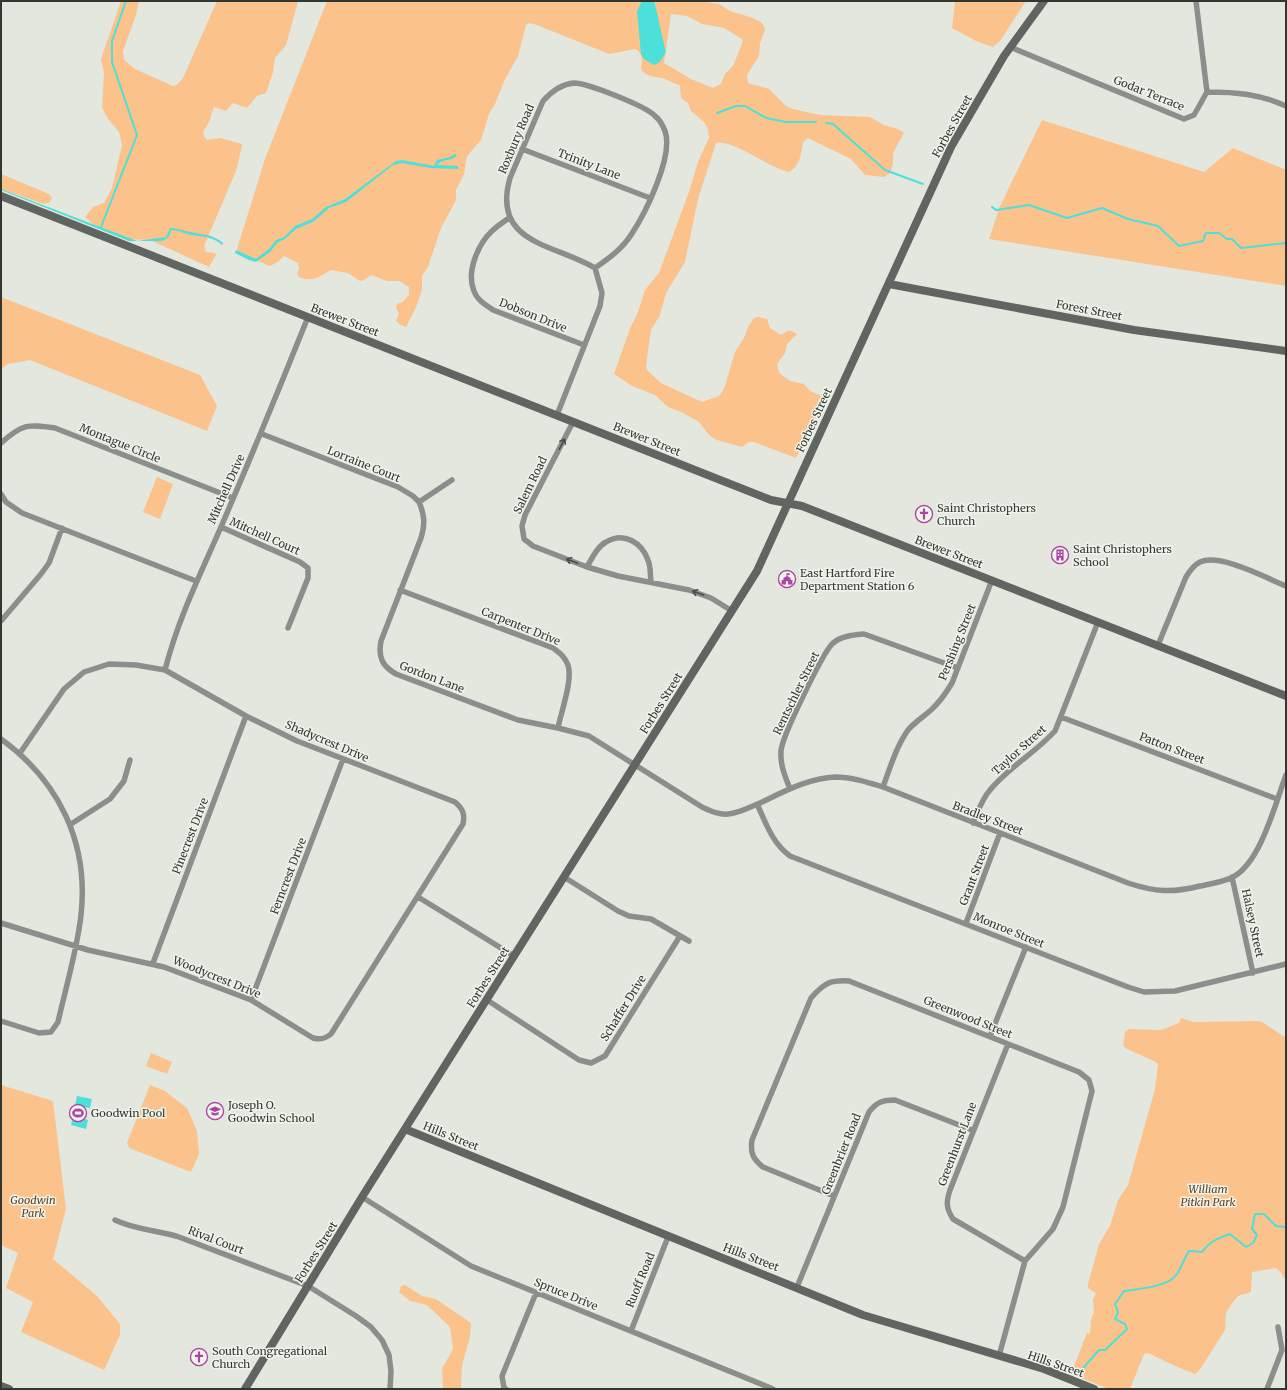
<svg xmlns="http://www.w3.org/2000/svg" width="1287" height="1390" font-family="Merriweather,serif">
<style>
.green{fill:#fbc28c;fill-rule:evenodd}
.water{fill:#4be0d9}
.lines{fill:none;stroke-linecap:round;stroke-linejoin:round}
.stream{stroke:#4be0d9;stroke-width:2}
.street{stroke:#8a8f8c;stroke-width:5.5}
.secondary{stroke:#606562;stroke-width:8}
.oneway{stroke:#4a4c48}
.labels{text-anchor:middle;dominant-baseline:central;stroke-width:3;stroke-linejoin:round;paint-order:stroke}
.street-label{font-size:11px;fill:#343632;stroke:#f0f5eb}
.poi-label{font-size:11px;fill:#343632;stroke:#f0f5eb;text-anchor:start}
.park-label{font-size:11px;font-style:italic;fill:#5e3f21;stroke:#f0f5eb}
</style>
<rect width="100%" height="100%" fill="#e3e7de"/>
<path class="green" d="M121,1H139L136,15L123,51L124,60L135,69L173,86L177,85L183,78L217,1L298,2L286,45L275,58L273,72L266,93L257,96L247,108L233,103L226,111L214,107L209,122L203,132L204,136L207,140L220,138L242,144V146L236,171L204,246L206,252L215,253L216,255L209,267L150,240L129,239L104,229L93,224L85,217L93,207L104,203L112,188L122,145L119,132L108,119L102,107L104,72L101,59Z
M327,1H698L719,4L730,11L753,18L761,22L764,26L765,30L760,43L759,56L747,75L748,83L769,89L786,106L793,109L820,115L870,117L884,125L898,129L904,133L893,153V164L890,173L884,177L865,175L851,159L808,138L803,142C801,153 801,165 789,172C769,168 733,139 716,143L698,199L685,262L666,293L660,315L651,330L646,366L647,370L661,383L702,402L719,396L724,389L735,352L744,338L749,325L754,318L758,317L767,319L770,328L781,335L789,330L797,334L787,344L785,353L777,364L779,373L790,381L804,384L810,391L822,396L823,401L796,458L754,442H749L742,447L717,440L710,436L699,422L681,412L668,407L655,395L632,386L614,374L631,326L637,315L645,290L659,273L689,192L698,162L709,138L708,129L704,122L691,111L688,103L681,98L680,85C675,84 670,81 665,79C656,76 647,78 641,69C642,61 643,53 635,49L609,54L537,25L530,23L526,25L518,56L505,79L495,104L489,114L481,140L467,156L464,174L456,190V200L441,228L428,267L422,276V290L416,307L406,327L399,324L396,320L399,314L396,308L397,304L403,302L409,295V287L399,281H387L371,275L364,280L360,281L348,273L331,270C320,276 313,283 299,277L297,273L299,269L298,263L284,256L278,262L270,266L239,253L237,249L265,159ZM671,14L687,16L702,24L724,28L742,39L743,41L733,66L725,74L721,84L713,88L691,79L664,63Z
M955,1H1026L1000,41L993,47L976,41L952,28Z
M1042,120L1204,172L1233,148L1286,170V286L989,239L1000,206Z
M1,174L49,194L52,198L50,202L44,204L1,189Z
M1,297L200,375L217,406L207,431L30,360L8,364L1,369Z
M157,477L173,484L160,519L143,512Z
M1181,1018L1193,1022L1257,1021L1262,1022L1286,1038V1282L1282,1274L1276,1268L1252,1272L1251,1292L1238,1296L1231,1305L1226,1313L1225,1330L1201,1368L1195,1374L1175,1366L1148,1353L1144,1354L1130,1389H1109L1071,1374L1087,1333L1090,1334L1091,1320L1094,1312L1093,1299L1096,1293L1088,1288V1284L1099,1244L1110,1226L1118,1200L1128,1185L1155,1089L1158,1065L1156,1062L1127,1049L1123,1045L1125,1032L1129,1029L1161,1030L1179,1023Z
M151,1053L172,1062L167,1074L146,1066Z
M1,1085L53,1101L66,1209L53,1259L97,1296L120,1324V1335L104,1370L21,1332L33,1302L6,1288L18,1253L1,1245Z
M150,1085L165,1091L187,1108L197,1131L199,1154L191,1172L129,1148L127,1143Z
M405,1285L422,1296L436,1299L471,1323L470,1337L462,1365L461,1389H443L442,1369L453,1349L450,1327L427,1305L410,1301L399,1292L401,1286Z"/>
<path class="water" d="M642,1H654C659,18 661,35 666,52L660,62L654,65L644,59L641,54L637,11Z
M455,154L457,156C451,161 442,159 437,165L458,166V169L430,168L402,163L393,165L346,202L329,208L313,222L296,229L285,239L278,242L270,252L256,262L249,260L235,253L236,250L256,259L270,248L276,240L284,237L295,226L312,219L326,207L345,199L396,161L402,160L434,166L437,160L450,157Z
M1,189L137,241L166,237L170,228C178,228 183,231 191,232C204,235 212,234 223,243L222,245C212,236 204,237 192,235C185,234 179,230 171,230L169,237L162,241H129L1,190Z
M77,1096L92,1099L90,1108L84,1107L81,1118L88,1120L86,1129L71,1125Z"/>
<g class="lines">
<path class="stream" d="M717,113L736,106H745L766,118L786,122H816
M826,123L833,124L885,170L923,184
M992,207L996,210L1029,205L1067,218L1102,208L1128,219L1158,226L1179,246L1203,241L1206,233H1219L1227,239H1232L1241,248L1286,243
M101,227L137,135L112,62V41L126,1
M1077,1375L1099,1350H1105L1127,1329L1125,1324L1115,1319L1118,1312L1115,1304L1124,1291C1138,1289 1169,1287 1177,1274C1182,1266 1184,1259 1189,1251L1202,1252C1209,1242 1218,1238 1230,1234L1246,1247L1253,1243L1257,1235L1252,1229L1255,1214H1264L1276,1226L1286,1227"/>
<path class="street" d="M1010,47L1184,119L1194,115L1207,92L1196,1
M1207,92C1235,92 1260,94 1286,106
M522,149L650,198
M509,218C503,222 497,226 492,231C478,244 466,272 474,291C477,300 486,305 493,310L584,345
M557,415L600,306L602,293L595,268C608,259 622,249 631,235C645,214 674,156 665,131C663,126 659,119 655,116C646,106 587,83 574,83C561,84 552,91 543,101L510,178C491,244 555,244 595,268
M573,422L525,515L522,526L524,539L533,546L587,567L618,576L689,590L711,598L732,611
M262,434L398,487L413,496L419,502L452,480
M1,443C22,424 27,424 55,428L233,498
M1,494L6,502L22,513L196,581
M419,502C425,516 425,524 421,538L381,641C378,657 382,666 396,674L518,720L558,728L589,736L702,807C711,811 719,815 728,814C740,813 750,807 760,803C783,792 809,778 835,777C851,777 867,782 883,787L1128,883C1155,892 1173,893 1200,886C1211,884 1223,882 1233,877C1261,862 1275,804 1286,775
M221,527L300,562L308,568V578L288,628
M587,567C592,558 597,547 606,542C624,531 642,543 648,560C651,567 650,575 651,582
M400,590L553,648C560,653 565,657 568,665C573,680 561,712 558,728
M1,621L41,574L49,563L62,528
M1158,645L1186,577C1189,572 1194,565 1200,562C1220,553 1266,578 1286,586
M165,670C178,619 200,575 221,527C251,457 280,387 308,317
M1061,717L1277,799
M1,739C59,781 89,843 81,915C77,951 66,986 58,1022L51,1032L39,1033L1,1021
M883,787C890,768 896,747 908,730C915,722 923,717 931,710C940,702 946,693 952,683L992,580
M790,789C785,776 780,765 781,751C782,736 822,655 832,644C840,636 853,635 864,634L958,668
M757,804C766,823 772,843 790,856L1128,987L1144,992L1175,991L1286,964
M973,823C978,811 982,799 990,790C1009,767 1035,753 1055,731L1098,622
M71,824L110,799L124,781L130,760
M564,877L618,911L629,916L651,919L689,941
M1232,877L1253,973
M418,897L514,956
M1,923L88,950L164,967L251,1000L313,1038C320,1040 325,1039 331,1034L463,824C465,814 463,809 455,802L297,741L246,716L165,670L136,665L109,664L84,672L64,689L20,753
M966,923L1000,833
M153,963L246,716
M251,1000L343,759
M487,1000L579,1060L591,1063L605,1056L680,936
M990,1036L1026,947
M1008,1044L950,1190C946,1202 946,1208 953,1219L1025,1261
M834,1196L763,1167C753,1159 750,1153 752,1140L811,998C824,983 830,980 849,981L1079,1072L1089,1080L1092,1091L1063,1207L1053,1229L1025,1261L999,1356
M362,1197L471,1266L773,1389
M115,1220C135,1230 158,1230 179,1237L308,1286L356,1316L371,1327L382,1340L389,1355L391,1371L390,1389
M797,1287L869,1112C877,1102 882,1100 895,1100L972,1130
M631,1331L668,1237
M506,1389L504,1388L502,1376L536,1293
M1267,1389L1282,1350L1278,1327"/>
<path class="secondary" d="M1,196L771,500L802,506L1286,696
M889,284L1134,330L1286,351
M405,1129L863,1315L1044,1369L1094,1389
M1,1386L9,1389
M245,1389L362,1197L757,571L951,147L1004,56L1044,1"/>
</g>
<defs><path id="oneway-shaft" d="M-6 0H5M1.5-3L5.5 0L1.5 3" fill="none" stroke-width="1.6" stroke-linecap="round" stroke-linejoin="round"/></defs>
<g class="oneway">
<use href="#oneway-shaft" transform="translate(562 444) rotate(-63)"/>
<use href="#oneway-shaft" transform="translate(572 561) rotate(-159)"/>
<use href="#oneway-shaft" transform="translate(698 593) rotate(-160)"/>
</g>
<defs>
<g id="church-ring" transform="scale(0.9)"><circle r="9.5" fill="#f0f5eb" stroke="#ac43a5" stroke-width="1.5"/><path d="M-1.2-6h2.4v3.5h3.3v2.4h-3.3V6h-2.4V-.1h-3.3v-2.4h3.3Z" fill="#ac43a5"/></g>
<g id="building-ring" transform="scale(0.9)"><circle r="9.5" fill="#f0f5eb" stroke="#ac43a5" stroke-width="1.5"/><path d="M-4-6H4V6H1V3H-1V6H-4ZM-2.5-4.3h1.7v1.8h-1.7ZM.8-4.3h1.7v1.8H.8ZM-2.5-1h1.7V.8h-1.7ZM.8-1h1.7V.8H.8Z" fill="#ac43a5"/></g>
<g id="civic-ring" transform="scale(0.9)"><circle r="9.5" fill="#f0f5eb" stroke="#ac43a5" stroke-width="1.5"/><path d="M-.6-6.5H3V-4.5H.6V-3L4-1V1h2V6H-6V1h2V-1L-.6-3ZM-1.2 2.5V6h2.4V2.5Z" fill="#ac43a5"/></g>
<g id="school-ring" transform="scale(0.9)"><circle r="9.5" fill="#f0f5eb" stroke="#ac43a5" stroke-width="1.5"/><path d="M0-5L7-2L0 1L-7-2ZM-4 1L0 2.5L4 1V4Q0 6-4 4Z" fill="#ac43a5"/></g>
<g id="stadium-ring" transform="scale(0.9)"><circle r="9.5" fill="#f0f5eb" stroke="#ac43a5" stroke-width="1.5"/><path d="M0-5a6.5 5 0 1 0 0 10a6.5 5 0 1 0 0-10ZM-3.5-1.8h7v3.6h-7Z" fill="#ac43a5"/></g>
</defs>
<g fill-rule="evenodd">
<use href="#church-ring" x="924" y="514"/>
<use href="#building-ring" x="1060" y="555"/>
<use href="#civic-ring" x="787" y="579"/>
<use href="#school-ring" x="215" y="1111"/>
<use href="#stadium-ring" x="78" y="1113"/>
<use href="#church-ring" x="199" y="1357"/>
</g>
<g class="labels">
<g class="street-label">
<text transform="translate(1149 93) rotate(22)">Godar Terrace</text>
<text transform="translate(952 126) rotate(-61)">Forbes Street</text>
<text transform="translate(516 139) rotate(-67)">Roxbury Road</text>
<text transform="translate(589 164) rotate(21)">Trinity Lane</text>
<text transform="translate(1089 310) rotate(11)">Forest Street</text>
<text transform="translate(533 315) rotate(22)">Dobson Drive</text>
<text transform="translate(345 320) rotate(21)">Brewer Street</text>
<text transform="translate(814 420) rotate(-65)">Forbes Street</text>
<text transform="translate(647 439) rotate(22)">Brewer Street</text>
<text transform="translate(120 443) rotate(22)">Montague Circle</text>
<text transform="translate(364 464) rotate(22)">Lorraine Court</text>
<text transform="translate(530 485) rotate(-64)">Salem Road</text>
<text transform="translate(226 489) rotate(-66)">Mitchell Drive</text>
<text transform="translate(265 536) rotate(24)">Mitchell Court</text>
<text transform="translate(949 552) rotate(21)">Brewer Street</text>
<text transform="translate(521 626) rotate(22)">Carpenter Drive</text>
<text transform="translate(957 642) rotate(-68)">Pershing Street</text>
<text transform="translate(432 677) rotate(21)">Gordon Lane</text>
<text transform="translate(796 693) rotate(-64)">Rentschler Street</text>
<text transform="translate(661 703) rotate(-58)">Forbes Street</text>
<text transform="translate(327 741) rotate(23)">Shadycrest Drive</text>
<text transform="translate(1172 748) rotate(21)">Patton Street</text>
<text transform="translate(1019 750) rotate(-42)">Taylor Street</text>
<text transform="translate(988 818) rotate(21)">Bradley Street</text>
<text transform="translate(190 836) rotate(-69)">Pinecrest Drive</text>
<text transform="translate(974 875) rotate(-69)">Grant Street</text>
<text transform="translate(288 876) rotate(-69)">Ferncrest Drive</text>
<text transform="translate(1253 923) rotate(78)">Halsey Street</text>
<text transform="translate(1009 930) rotate(22)">Monroe Street</text>
<text transform="translate(217 977) rotate(22)">Woodycrest Drive</text>
<text transform="translate(488 977) rotate(-58)">Forbes Street</text>
<text transform="translate(623 1008) rotate(-58)">Schaffer Drive</text>
<text transform="translate(968 1017) rotate(22)">Greenwood Street</text>
<text transform="translate(451 1136) rotate(22)">Hills Street</text>
<text transform="translate(957 1144) rotate(-69)">Greenhurst Lane</text>
<text transform="translate(841 1154) rotate(-68)">Greenbrier Road</text>
<text transform="translate(216 1240) rotate(21)">Rival Court</text>
<text transform="translate(316 1252) rotate(-58)">Forbes Street</text>
<text transform="translate(751 1257) rotate(21)">Hills Street</text>
<text transform="translate(640 1280) rotate(-68)">Ruoff Road</text>
<text transform="translate(566 1294) rotate(22)">Spruce Drive</text>
<text transform="translate(1056 1364) rotate(19)">Hills Street</text>
</g>
<g class="poi-label">
<text x="937" y="508">Saint Christophers<tspan x="937" dy="13">Church</tspan></text>
<text x="1073" y="549">Saint Christophers<tspan x="1073" dy="13">School</tspan></text>
<text x="800" y="573">East Hartford Fire<tspan x="800" dy="13">Department Station 6</tspan></text>
<text x="228" y="1105">Joseph O.<tspan x="228" dy="13">Goodwin School</tspan></text>
<text x="91" y="1113">Goodwin Pool</text>
<text x="212" y="1351">South Congregational<tspan x="212" dy="13">Church</tspan></text>
</g>
<g class="park-label">
<text x="1208" y="1189">William<tspan x="1208" dy="13">Pitkin Park</tspan></text>
<text x="33" y="1200">Goodwin<tspan x="33" dy="13">Park</tspan></text>
</g>
</g>
<rect width="1287" height="1390" fill="none" stroke="#343632" stroke-width="4"/>
</svg>
